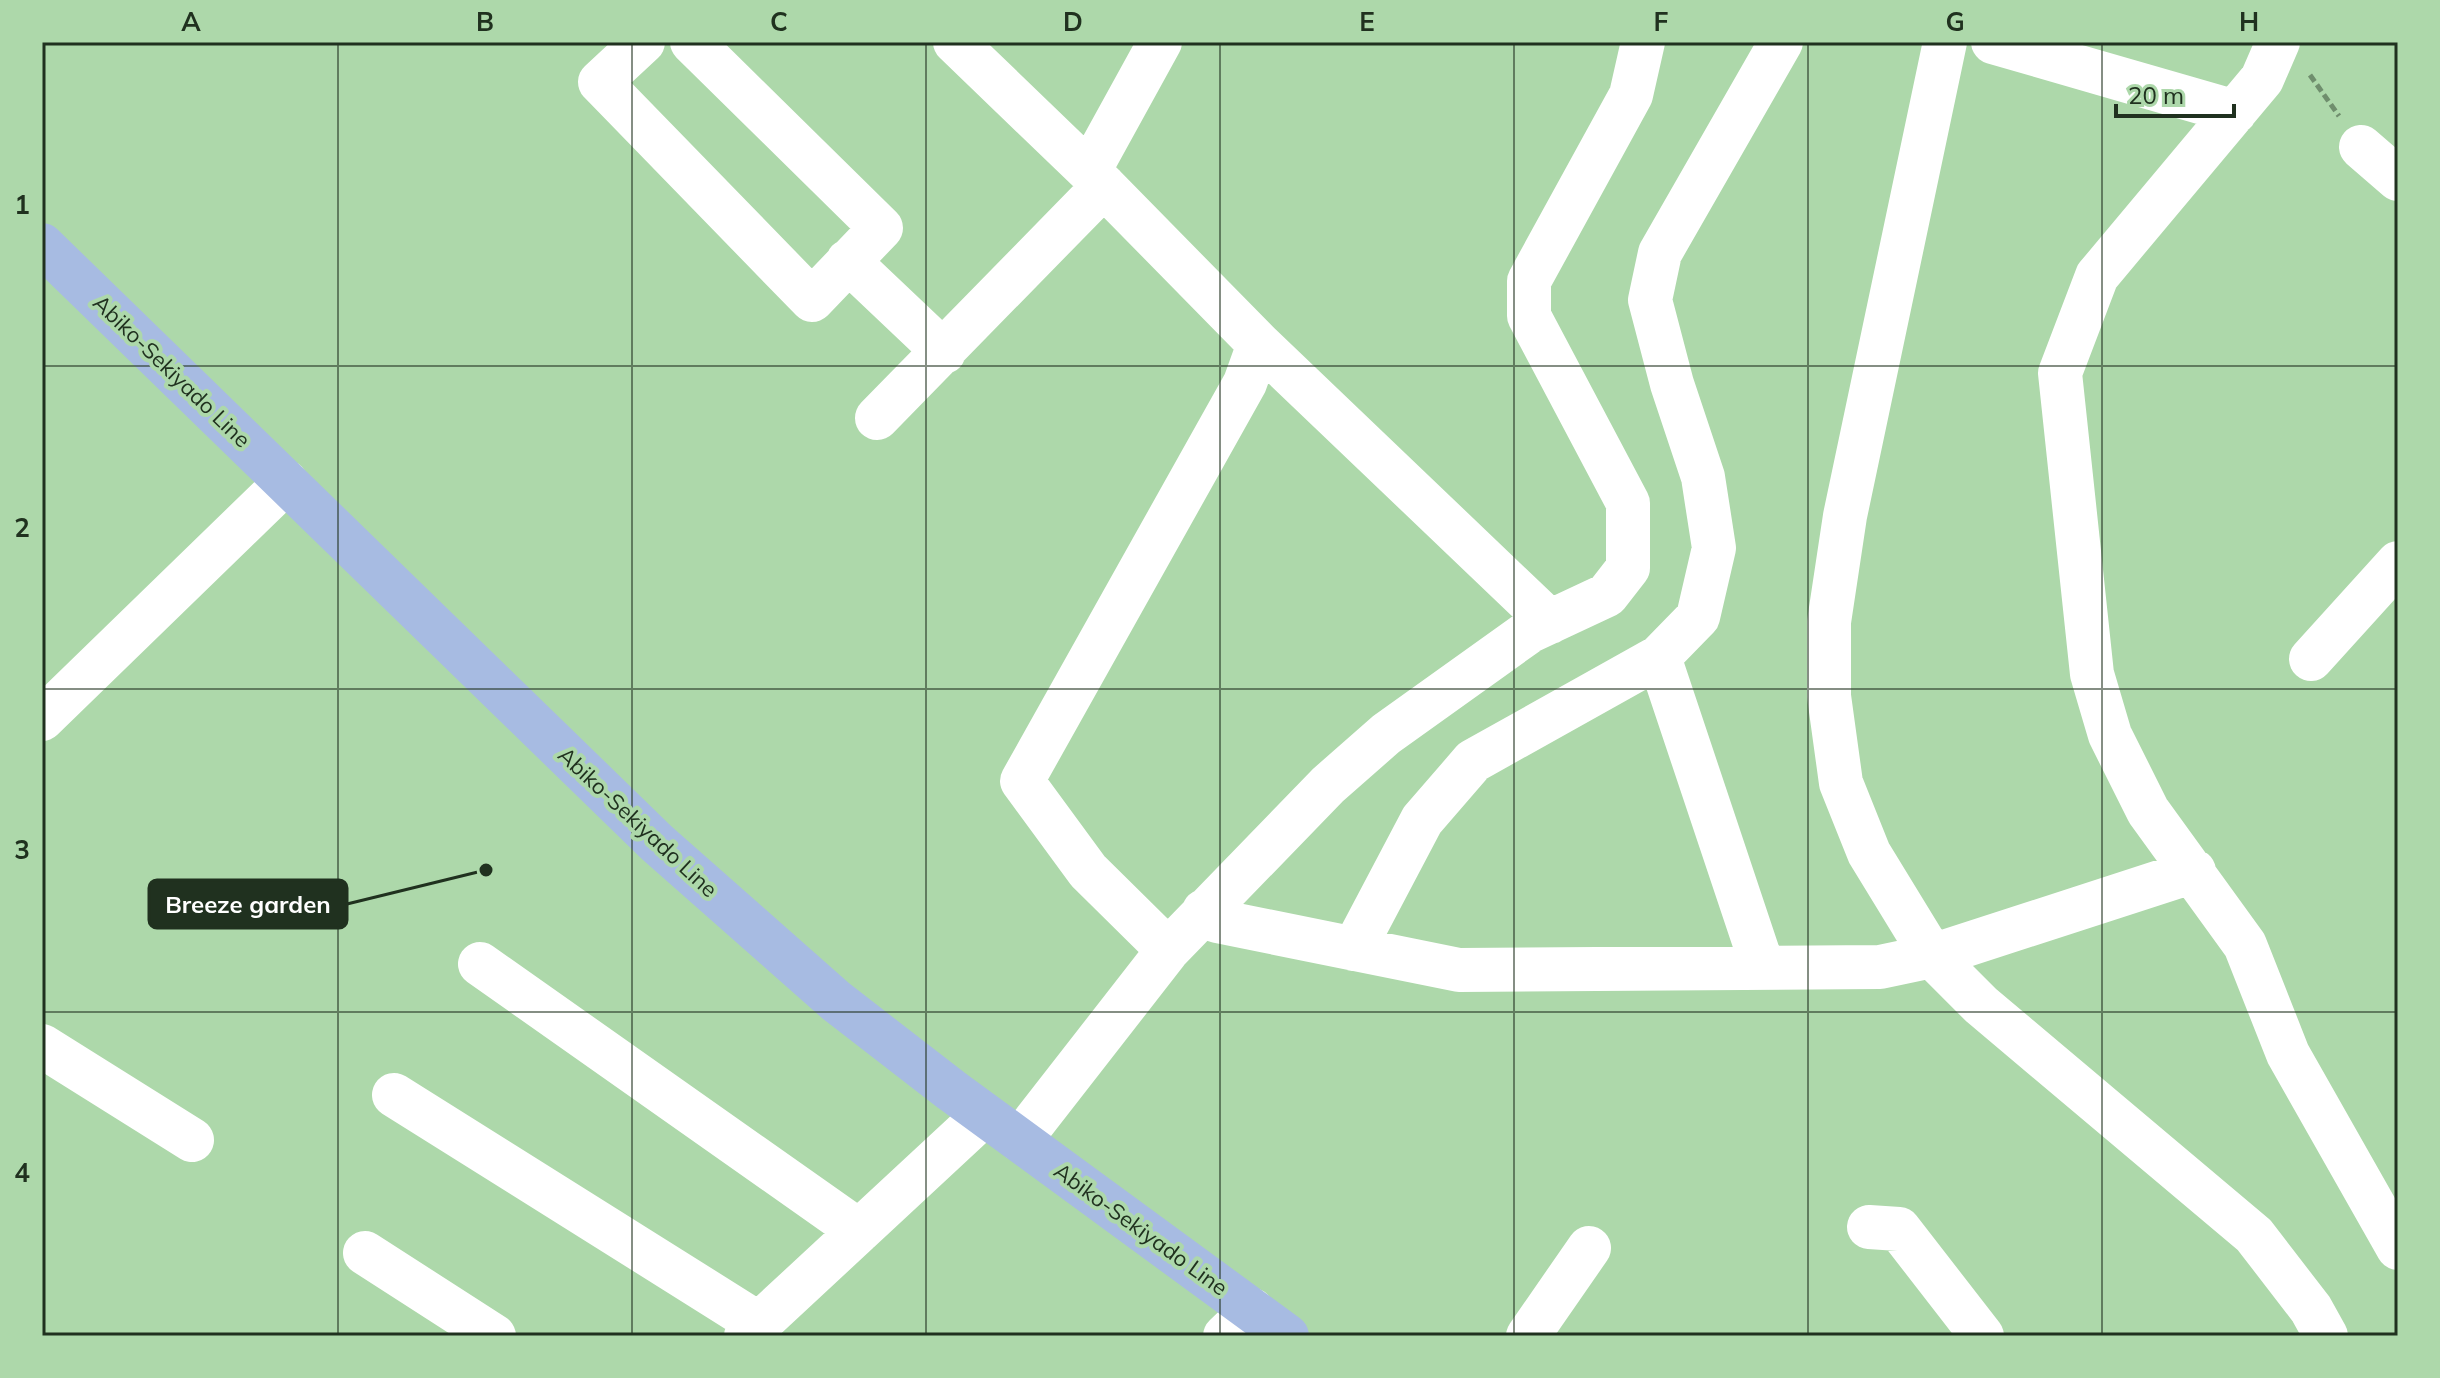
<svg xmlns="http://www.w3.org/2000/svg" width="2440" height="1378" font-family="Mulish,sans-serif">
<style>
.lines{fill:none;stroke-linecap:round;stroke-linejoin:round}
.path{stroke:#6f8e6d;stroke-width:5;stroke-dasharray:8 4;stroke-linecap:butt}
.minor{stroke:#fff;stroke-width:44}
.major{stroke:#a7bbe2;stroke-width:44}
.grid{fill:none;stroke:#20311f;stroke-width:2;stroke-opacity:0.55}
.labels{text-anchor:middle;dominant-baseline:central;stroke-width:8;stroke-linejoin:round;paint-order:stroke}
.street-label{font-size:22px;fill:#20311f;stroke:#add8aa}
.leader{fill:none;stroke:#20311f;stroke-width:3}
.callout-dot{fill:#20311f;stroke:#add8aa;stroke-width:3}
.callout{fill:#20311f;stroke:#20311f;stroke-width:3}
.callout-label{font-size:24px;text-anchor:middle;font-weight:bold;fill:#fff}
.neatline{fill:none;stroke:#20311f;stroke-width:3}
.grid-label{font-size:26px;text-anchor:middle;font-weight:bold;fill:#20311f}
</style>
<rect width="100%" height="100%" fill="#add8aa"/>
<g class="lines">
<path class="path" d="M2310,75L2339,116"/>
<path class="minor" d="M643,42L600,82L812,300L881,228L692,42
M955,42L1089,171L1259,344L1245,383L1022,781L1088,871L1168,950
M1945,42L1845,516L1829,622V696L1841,783L1869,853L1932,956L1981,1005L2254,1235L2311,1309L2326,1336
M1993,42L2235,112
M2278,42L2262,79L2097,276L2060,373L2092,674L2110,735L2148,811L2245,945L2288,1054L2398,1248
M2361,147L2398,179
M1089,171L1160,42
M848,261L944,352
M1259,344L1550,622
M877,418L1104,186
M1659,657L1763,968
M2311,659L2398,563
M42,719L286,482
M1204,911L1217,921L1459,970L1880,967L1932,956L2194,871
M1354,949L1422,820L1473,761L1659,657L1698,617L1714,548L1703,477L1672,384L1650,300L1660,253L1781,42
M480,964L859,1231
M42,1046L192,1140
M394,1095L759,1324
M1020,1140L1168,950L1328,785L1386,734L1530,631L1607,595L1628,568V503L1529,316V281L1631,95L1643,42
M1869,1227L1899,1229L1982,1336
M365,1253L494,1336
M746,1336L984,1115
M1225,1336L1252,1310
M1528,1336L1589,1248"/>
<path class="major" d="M42,245L657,843L836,1001L951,1090L1287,1336"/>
</g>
<path class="grid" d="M338,42V1336M632,42V1336M926,42V1336M1220,42V1336M1514,42V1336M1808,42V1336M2102,42V1336M42,366H2398M42,689H2398M42,1012H2398"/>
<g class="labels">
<g class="street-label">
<text transform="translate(172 371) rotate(44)">Abiko-Sekiyado Line</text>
<text transform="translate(638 822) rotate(43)">Abiko-Sekiyado Line</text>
<text transform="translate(1141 1229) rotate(36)">Abiko-Sekiyado Line</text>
</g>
</g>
<path class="leader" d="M486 870L347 904"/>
<circle class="callout-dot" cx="486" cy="870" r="8"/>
<rect class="callout" x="149" y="880" width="198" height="48" rx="8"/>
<g class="callout-label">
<text x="248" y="913">Breeze garden</text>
</g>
<rect width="2440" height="1378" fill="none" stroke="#add8aa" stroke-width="88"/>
<path d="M2116 104v12h118v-12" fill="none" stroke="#20311f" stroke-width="4"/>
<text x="2128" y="104" font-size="24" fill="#20311f" stroke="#add8aa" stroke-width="6" paint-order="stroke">20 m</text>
<rect x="44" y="44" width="2352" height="1290" class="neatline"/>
<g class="grid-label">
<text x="191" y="31">A</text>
<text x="485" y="31">B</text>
<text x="779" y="31">C</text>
<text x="1073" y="31">D</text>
<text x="1367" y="31">E</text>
<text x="1661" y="31">F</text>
<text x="1955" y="31">G</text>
<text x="2249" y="31">H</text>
<text x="22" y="214">1</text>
<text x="22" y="537">2</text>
<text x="22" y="859">3</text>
<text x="22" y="1182">4</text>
</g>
</svg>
